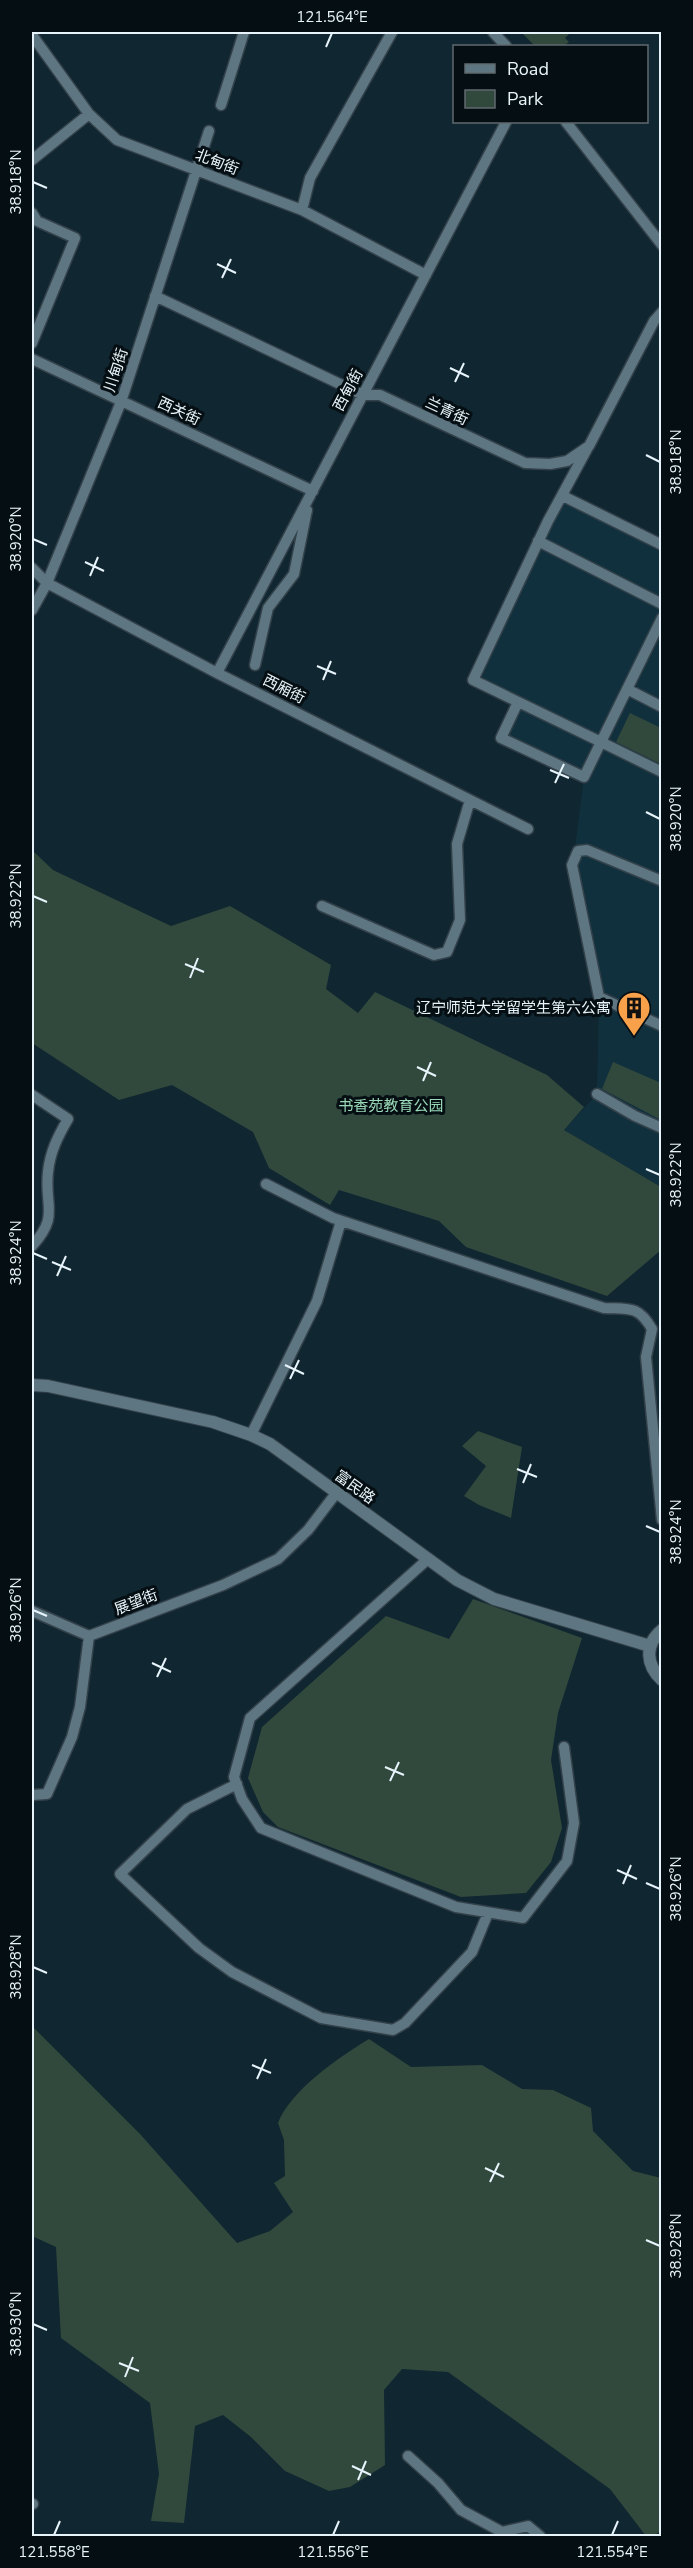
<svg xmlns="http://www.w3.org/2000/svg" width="693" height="2568" font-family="'Nunito Sans','Noto Sans SC',sans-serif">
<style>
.built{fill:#11303d}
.green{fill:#31493d}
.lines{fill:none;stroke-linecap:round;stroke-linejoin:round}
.minor-casing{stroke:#33414a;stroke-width:13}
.tertiary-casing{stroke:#33414a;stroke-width:14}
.minor{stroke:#5d7681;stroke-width:10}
.tertiary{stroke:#5d7681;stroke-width:12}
.ticks{fill:none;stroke:#e7f4fb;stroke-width:2}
.labels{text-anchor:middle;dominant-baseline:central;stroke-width:6;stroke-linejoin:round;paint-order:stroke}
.street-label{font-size:15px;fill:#e7f4fb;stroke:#050e12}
.poi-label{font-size:15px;fill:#e7f4fb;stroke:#050e12;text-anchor:end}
.park-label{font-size:15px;fill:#99d9b8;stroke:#050e12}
.neatline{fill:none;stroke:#e7f4fb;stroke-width:2}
.ticks-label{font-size:15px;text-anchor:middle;fill:#e7f4fb}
</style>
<rect width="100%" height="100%" fill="#102630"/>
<path class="built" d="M563,496L661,549V1187L564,1130L597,1094L599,997L574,856L584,777L501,738L518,702L473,680Z"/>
<path class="green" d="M521,32H571L565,38L569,42L563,46H535Z
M630,713L661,728V764L616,742Z
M32,850L53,870L171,926L230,906L331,965L326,989L358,1013L375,992L547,1075L584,1107L564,1130L661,1187V1250L607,1296L466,1247L439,1221L339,1190L330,1205L269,1168L253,1132L172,1085L119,1100L32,1043Z
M613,1062L661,1083V1120L602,1089Z
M478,1431L522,1447L511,1518L479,1505L464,1496L486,1466L462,1446Z
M473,1599L582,1638L558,1713L551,1760L562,1828L551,1862L526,1893L461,1897L278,1827L263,1812L248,1778L262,1727L386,1616L449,1639Z
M32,2026L140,2134L237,2243L270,2231L293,2212L274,2183L285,2176L284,2140L278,2123C290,2091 339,2057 369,2039L411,2067L482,2065L522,2089L553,2090L591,2108L593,2131L633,2171L661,2178V2531L653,2536H646L610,2489L448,2372L402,2369L384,2390L385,2465L350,2487L329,2491L285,2471L251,2437L223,2415L195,2426L184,2523L151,2521L159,2474L150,2403L61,2338L56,2247L32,2236Z"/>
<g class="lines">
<g class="minor-casing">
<path id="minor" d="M493,32L506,46
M32,35L89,114L117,140L302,210L426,275
M221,105L244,32
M566,122L662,245
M32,160L89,114
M302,210L310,178L392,32
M32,213L37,221L75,238L32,343
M155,296L363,395H380L525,463L550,464L567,461L589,446L654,321L662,312
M32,359L313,491
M563,496L662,545
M538,541L662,604
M32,568L47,583L217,673L528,829
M32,610L47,583L121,402L209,131
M662,618L601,742L662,772
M255,665L268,608L294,574L307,510
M217,673L506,122
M627,689L662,707
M518,702L501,738L584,777L601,742L473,680L548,521L587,449
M662,881L587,850L578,851L572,865L599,997L662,1026
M322,906L434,955L447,952L460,920L457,844L470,800
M597,1094L635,1116L662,1128
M32,1095L68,1119C58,1136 50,1152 48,1172C44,1206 60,1216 32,1246
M266,1184L333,1218L604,1308C629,1309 638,1305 652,1329L646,1357L662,1520
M251,1435L317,1301L341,1221
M428,1559L250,1718L234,1777L242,1799L261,1828L456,1907L523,1918L567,1861L574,1823L564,1747
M32,1611L89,1636
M237,1784L187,1809L120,1874L199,1948L232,1972L321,2018L393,2030L405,2023L472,1952L488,1913
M32,1795L47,1794L72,1737L80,1707L89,1636L223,1585L278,1559L308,1530L337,1492
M408,2456L438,2483L461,2510L502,2532L528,2526L540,2536
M32,2504H33"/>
</g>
<g class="tertiary-casing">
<path id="tertiary" d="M32,1385L48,1386L213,1422L251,1435L270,1444L457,1580L494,1599L650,1646
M662,1630C644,1645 646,1665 662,1680"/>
</g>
<use href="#minor" class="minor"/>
<use href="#tertiary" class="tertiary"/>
</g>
<path class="ticks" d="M326,47L332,33M33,182L47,188M217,264L236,273M222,278L231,259M450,368L469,377M455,382L464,363M646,455L660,462M33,539L47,545M85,562L104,571M90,576L98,557M317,666L336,674M323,680L331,661M550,770L569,778M555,783L564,764M646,812L660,819M33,896L47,902M185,964L204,972M190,978L198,958M417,1067L436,1076M423,1081L431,1062M646,1169L660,1175M33,1253L47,1259M52,1262L71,1270M57,1276L66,1256M285,1365L304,1374M290,1379L299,1360M517,1469L537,1477M523,1483L531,1464M646,1526L660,1532M33,1610L47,1616M152,1663L171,1672M157,1677L166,1658M385,1767L404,1775M390,1781L399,1762M617,1870L637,1879M646,1883L660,1889M623,1884L631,1865M33,1967L47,1973M252,2065L271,2073M257,2079L266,2059M485,2168L504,2177M490,2182L499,2163M646,2240L660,2246M33,2324L47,2330M119,2363L139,2371M125,2377L133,2357M352,2466L371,2475M358,2480L366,2461M54,2535L60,2521M333,2535L339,2521M612,2535L618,2521"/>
<defs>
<g id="building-pin" transform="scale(1.725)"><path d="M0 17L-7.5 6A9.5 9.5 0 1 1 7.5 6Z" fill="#f8a14a" stroke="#050e12"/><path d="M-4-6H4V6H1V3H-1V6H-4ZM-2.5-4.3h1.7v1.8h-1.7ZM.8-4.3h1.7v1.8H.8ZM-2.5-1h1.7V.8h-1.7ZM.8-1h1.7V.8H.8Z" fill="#111"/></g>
</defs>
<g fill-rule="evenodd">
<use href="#building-pin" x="634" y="1008"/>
</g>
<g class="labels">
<g class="street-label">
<text transform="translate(217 162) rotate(21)">北甸街</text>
<text transform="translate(116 370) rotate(-72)">川甸街</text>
<text transform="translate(348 390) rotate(-62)">西甸街</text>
<text transform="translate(179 411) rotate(25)">西关街</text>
<text transform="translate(447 411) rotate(25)">兰青街</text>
<text transform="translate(284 689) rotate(27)">西厢街</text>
<text transform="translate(355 1487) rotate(36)">富民路</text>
<text transform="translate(136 1602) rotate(-21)">展望街</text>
</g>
<g class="poi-label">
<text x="611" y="1008">辽宁师范大学留学生第六公寓</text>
</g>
<g class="park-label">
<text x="391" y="1106">书香苑教育公园</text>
</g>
</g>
<rect width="693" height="2568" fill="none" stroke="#050e12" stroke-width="66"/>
<rect x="453" y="45" width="195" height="78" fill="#050e12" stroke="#5f6a6f" stroke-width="1.5"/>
<rect x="465" y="64" width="30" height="9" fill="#5d7681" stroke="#5f6a6f" stroke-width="1.5"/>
<text x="507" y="75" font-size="18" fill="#e7f4fb">Road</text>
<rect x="465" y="90" width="30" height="18" fill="#31493d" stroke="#5f6a6f" stroke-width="1.5"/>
<text x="507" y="105" font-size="18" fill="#e7f4fb">Park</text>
<rect x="33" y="33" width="627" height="2502" class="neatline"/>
<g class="ticks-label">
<text x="332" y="22">121.564°E</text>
<text transform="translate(16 182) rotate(-90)" y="5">38.918°N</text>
<text transform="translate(676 462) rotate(-90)" y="5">38.918°N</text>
<text transform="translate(16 539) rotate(-90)" y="5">38.920°N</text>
<text transform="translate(676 819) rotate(-90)" y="5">38.920°N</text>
<text transform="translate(16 896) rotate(-90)" y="5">38.922°N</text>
<text transform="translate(676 1175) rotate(-90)" y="5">38.922°N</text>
<text transform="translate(16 1253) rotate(-90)" y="5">38.924°N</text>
<text transform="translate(676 1532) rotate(-90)" y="5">38.924°N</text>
<text transform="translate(16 1610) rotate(-90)" y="5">38.926°N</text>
<text transform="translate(676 1889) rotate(-90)" y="5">38.926°N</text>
<text transform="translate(16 1967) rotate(-90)" y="5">38.928°N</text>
<text transform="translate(676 2246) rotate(-90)" y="5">38.928°N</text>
<text transform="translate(16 2324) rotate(-90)" y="5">38.930°N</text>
<text x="54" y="2557">121.558°E</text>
<text x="333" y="2557">121.556°E</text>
<text x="612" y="2557">121.554°E</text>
</g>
</svg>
